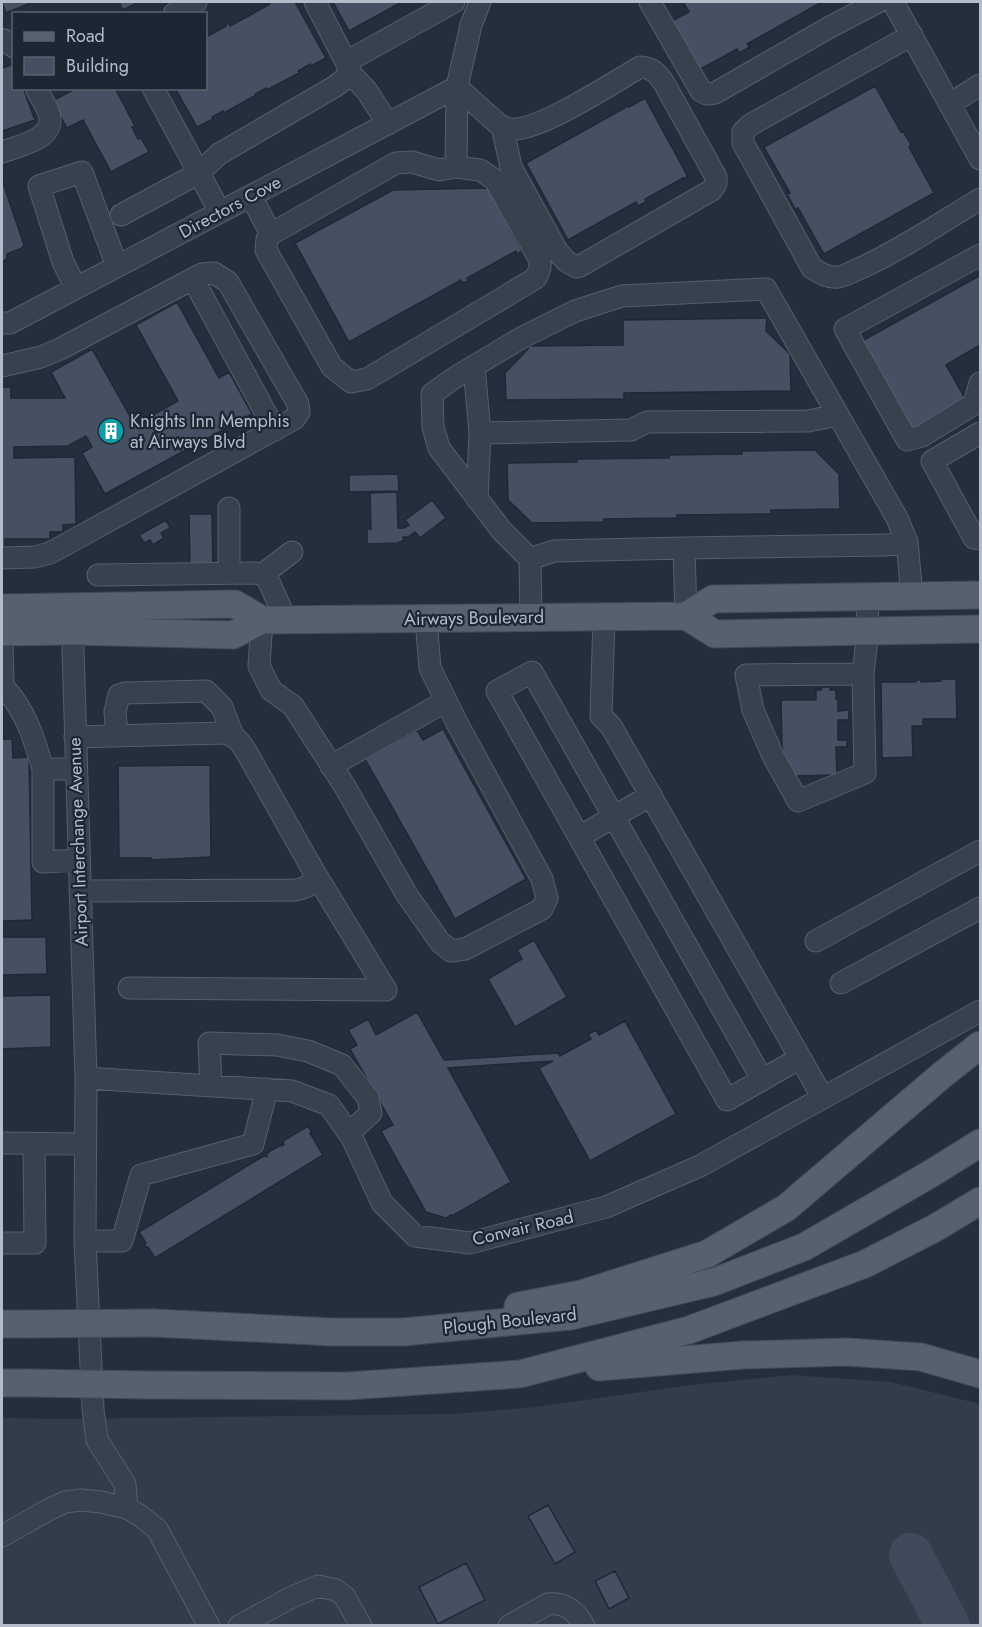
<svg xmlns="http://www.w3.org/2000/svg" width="982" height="1627" font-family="Jost,sans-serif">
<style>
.airport{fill:#323c4b}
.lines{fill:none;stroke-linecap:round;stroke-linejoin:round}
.taxiway{stroke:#3f4a5a;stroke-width:44}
.building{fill:#455162;stroke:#1f2835;stroke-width:1.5}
.minor-casing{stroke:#565f6c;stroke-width:23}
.major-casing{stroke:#414a57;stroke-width:29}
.minor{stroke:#38414e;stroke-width:21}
.major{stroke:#56606e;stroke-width:27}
.major-bridge-casing{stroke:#414a57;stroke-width:29;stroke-linecap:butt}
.major-bridge{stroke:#56606e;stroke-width:27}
.labels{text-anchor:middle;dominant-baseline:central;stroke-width:4.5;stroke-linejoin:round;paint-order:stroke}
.street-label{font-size:18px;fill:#b4bcc9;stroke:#1d2633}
.poi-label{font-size:18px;fill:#b4bcc9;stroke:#1d2633;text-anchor:start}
</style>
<rect width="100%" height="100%" fill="#242f3e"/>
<path class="airport" d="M791,1375L891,1382L980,1404V1625L2,1626V1418L65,1419L453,1414L536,1407L691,1385Z"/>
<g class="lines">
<path class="taxiway" d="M911,1555L948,1626"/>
</g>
<path class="building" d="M2,2H33L6,13Z
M119,2H139L123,10Z
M269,2H295L326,58L311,66L310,64L298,71L299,73L267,90L266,88L255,94L256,95L224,113L223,111L212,117L213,119L197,127L175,88H206V37L226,26L225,25L229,23L230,26L245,18L244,16L245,18L270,4Z
M333,2H402L349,31Z
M683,2H822L747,44L750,47L739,53L737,49L699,70L672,21L689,12Z
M14,64V88H24L25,94L27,93L28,95L26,96L35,120L2,131V68Z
M875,86L901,132L903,131L911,145L909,147L934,193L824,254L798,208L795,209L787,194L790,193L764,147Z
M77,88H115L135,126L132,127L138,139L141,138L149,152L111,172L83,120L67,128L52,101Z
M645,98L687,175V177L683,179V178L645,199L646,202L638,206L636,202L568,240L526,163L628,106L629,107Z
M2,180L24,245L22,248L7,254V259L2,262Z
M488,188L522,251L517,254L516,251L467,278L468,281L463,283L461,280L349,342L295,243L393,190Z
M979,276L980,278V345L946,365L966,400L912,430L862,341Z
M177,302L219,378L229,372L252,414L105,494L82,453L92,447L86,436L68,446L14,447V458L75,457L76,524L63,525V532H50V539H5V548H2V387H11V398H65L51,372L92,349L135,425L178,401L136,325Z
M767,318L766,331L790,354L791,391L624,393V399L506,400L505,373L528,349V346L623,345V320Z
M815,450L839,474L840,509L771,510V514L677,515V518L604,519V522L532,523L508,500L507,463L577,462L576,459L669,458V455L742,454V451Z
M398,474L399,491L349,492V475Z
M397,492L398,528H404L409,525L405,520L432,500L446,518L420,538L415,532L408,537H403L404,540L398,543L367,544V529H371L370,493Z
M189,514H212L213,570H190Z
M166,520L170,528L161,533L164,538L153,545L150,540L144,543L139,535Z
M941,679H955L956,681L957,719H923V726H912L913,757L882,758L881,682H916V680H921V682L941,681Z
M822,687H830V690H836V699H838V711L849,710V720H838V740H847V747H836L837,775L794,776L783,754L782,746L781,700H816V690H821Z
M2,697L3,739H12L13,758L29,757L32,920L2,921Z
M443,729L526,879L455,919L365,759L417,730L423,740Z
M210,765L211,857L151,860V858H119L118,766Z
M2,937H46L47,974L2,975Z
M534,940L567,997L515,1027L488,979L522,959L517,950Z
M51,995V1047L2,1049V996Z
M417,1012L444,1060L558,1053L560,1056L591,1039L588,1034L596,1030L599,1035L625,1021L676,1114L590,1161L539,1068L553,1061L448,1068L511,1182L452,1216L451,1215L446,1218L426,1212L381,1131L393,1125L350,1049L357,1045L348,1030L368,1019L376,1035Z
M308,1126L312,1132L310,1133L323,1155L155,1258L148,1247H146L144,1244L146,1243L139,1232L262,1157L266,1156L268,1157L266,1155L270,1151L281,1145L282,1147L281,1145H284L283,1141Z
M548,1505L575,1552L555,1564L528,1516Z
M466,1563L485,1600L438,1624L419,1587Z
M615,1571L629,1598L609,1609L595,1581Z"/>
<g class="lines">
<g class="minor-casing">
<path id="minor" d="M315,2L346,62
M650,2L701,91L707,94L715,93L830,27L878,2
M893,2L980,159
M174,14L196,2
M912,35L750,125L743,132V143L812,268C820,273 828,278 838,277C846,276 855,270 863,267C904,248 942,222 980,199
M2,41L4,40L14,47
M351,74L367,91L388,124
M457,87L497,123C500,125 505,128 510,129C537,133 614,82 640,67C653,68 657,73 664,83L716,177V183L712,190L580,266L576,267L566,261L557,251L511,167L502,126
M153,88L220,212
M950,104L980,85
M2,152C18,146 57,139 49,114C47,106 40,97 36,88
M456,167L439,170L412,162L396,163L271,234L267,239L266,250L332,367L351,382L367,379L536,278L540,268V260L495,180L480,170L456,167L457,87L471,25L480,2
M251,196L271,234
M121,215L199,173L219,154L334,87L351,74L346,62L454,2
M980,255L845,329L907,440L922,436L974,404L980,383
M193,279L275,430
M76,288L63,262L39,186L82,172L117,266
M2,323H10L457,87
M2,366L41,357L60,349L202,274L214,273L228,282L298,404L299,412L294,419L50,553L35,557L2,558
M474,366L480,433L631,430L647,422L808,421L838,415
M980,433L932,461L974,538L980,539
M477,499L480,433
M684,548L887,545L907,542
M530,559L554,551L684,548L686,616
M229,573V508
M263,574L292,552
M98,575L253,573L263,574L269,582L286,620
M72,616L86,1078L85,1241H122L141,1175L253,1144L267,1089
M604,617L601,716L611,726L823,1098
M531,618L530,559L502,531L439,448L433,427L432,394L454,378L521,338L575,311L622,296L766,289L897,518L907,542L912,596
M262,620L259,666L271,690L293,706L344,785L407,895L440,942L451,951L465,949L542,909L547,898L542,879L457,723L430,668L426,619
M2,641L3,686H2
M863,674L746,675L753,710L773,756L798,801L865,773L863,674L868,631L867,596
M3,686C26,711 34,738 43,769
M117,736L115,712L119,695L125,693L206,691L222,707L233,736
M75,737L224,733C238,737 240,742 247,753L313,870C316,884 307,888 295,890L80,891
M331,766L446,701
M76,769H43V862L79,860
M579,837L651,795
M816,941L980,851
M841,983L980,908
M129,988L386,990L313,870
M86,1078L292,1091L329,1105L352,1138L382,1203L415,1236L470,1243L606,1207L700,1166L980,1011
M762,1079L532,672L497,691L727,1100L800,1058
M211,1086L209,1043L277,1045L308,1051L342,1065L368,1098L371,1113L349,1133
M4,1143L85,1144
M85,1241L93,1409L97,1440L125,1484L127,1508
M2,1243H35L34,1144
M2,1536L50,1509L65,1502L81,1500L101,1502L127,1508L139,1515L157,1529L209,1626
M239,1626L290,1598L318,1586L336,1590L345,1597L361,1626
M509,1626L548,1604C566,1602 576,1611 584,1626"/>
</g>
<g class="major-casing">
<path id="major" d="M2,608L235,604L262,620
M686,616L713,599L980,595
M2,632L72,631L233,635L262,620L686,616L715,634L980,629
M518,1306L581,1294L707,1254L786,1208L942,1075L980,1045
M154,1323L333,1332H403L571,1316L714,1282L804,1247L932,1173L980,1143
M2,1324H26
M599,1367L743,1355L847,1352L921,1357L980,1374
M2,1383H30
M149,1385L348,1386L520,1374L689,1330L865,1264L935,1228L980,1201"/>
</g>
<use href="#minor" class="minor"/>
<use href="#major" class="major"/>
<g class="major-bridge-casing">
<path id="major-bridge" d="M26,1324L154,1323
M30,1383L149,1385"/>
</g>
<use href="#major-bridge" class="major-bridge"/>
</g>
<defs>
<g id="building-disc" transform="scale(1.35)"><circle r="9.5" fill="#0f9aa8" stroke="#1d2633"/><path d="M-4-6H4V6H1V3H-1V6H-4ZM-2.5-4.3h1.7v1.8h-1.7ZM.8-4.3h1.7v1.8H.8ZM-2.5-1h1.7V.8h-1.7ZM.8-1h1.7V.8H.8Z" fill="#fff"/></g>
</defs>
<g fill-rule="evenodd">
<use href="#building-disc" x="111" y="431"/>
</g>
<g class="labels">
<g class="street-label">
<text transform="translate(230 207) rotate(-28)">Directors Cove</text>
<text transform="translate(474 618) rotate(-1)">Airways Boulevard</text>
<text transform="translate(78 842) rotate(-92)">Airport Interchange Avenue</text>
<text transform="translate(523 1228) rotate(-13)">Convair Road</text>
<text transform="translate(510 1321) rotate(-6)">Plough Boulevard</text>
</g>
<g class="poi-label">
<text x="130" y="421">Knights Inn Memphis<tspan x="130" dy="21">at Airways Blvd</tspan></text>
</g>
</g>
<rect width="982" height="1627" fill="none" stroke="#b4bcc9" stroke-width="6"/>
<rect x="12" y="12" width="195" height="78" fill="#1d2633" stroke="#59626f" stroke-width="1.5"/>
<rect x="24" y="32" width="30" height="9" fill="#56606e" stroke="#59626f" stroke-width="1.5"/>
<text x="66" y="42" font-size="18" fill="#b4bcc9">Road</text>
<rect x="24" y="57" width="30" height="18" fill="#455162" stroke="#59626f" stroke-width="1.5"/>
<text x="66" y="72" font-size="18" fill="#b4bcc9">Building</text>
</svg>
